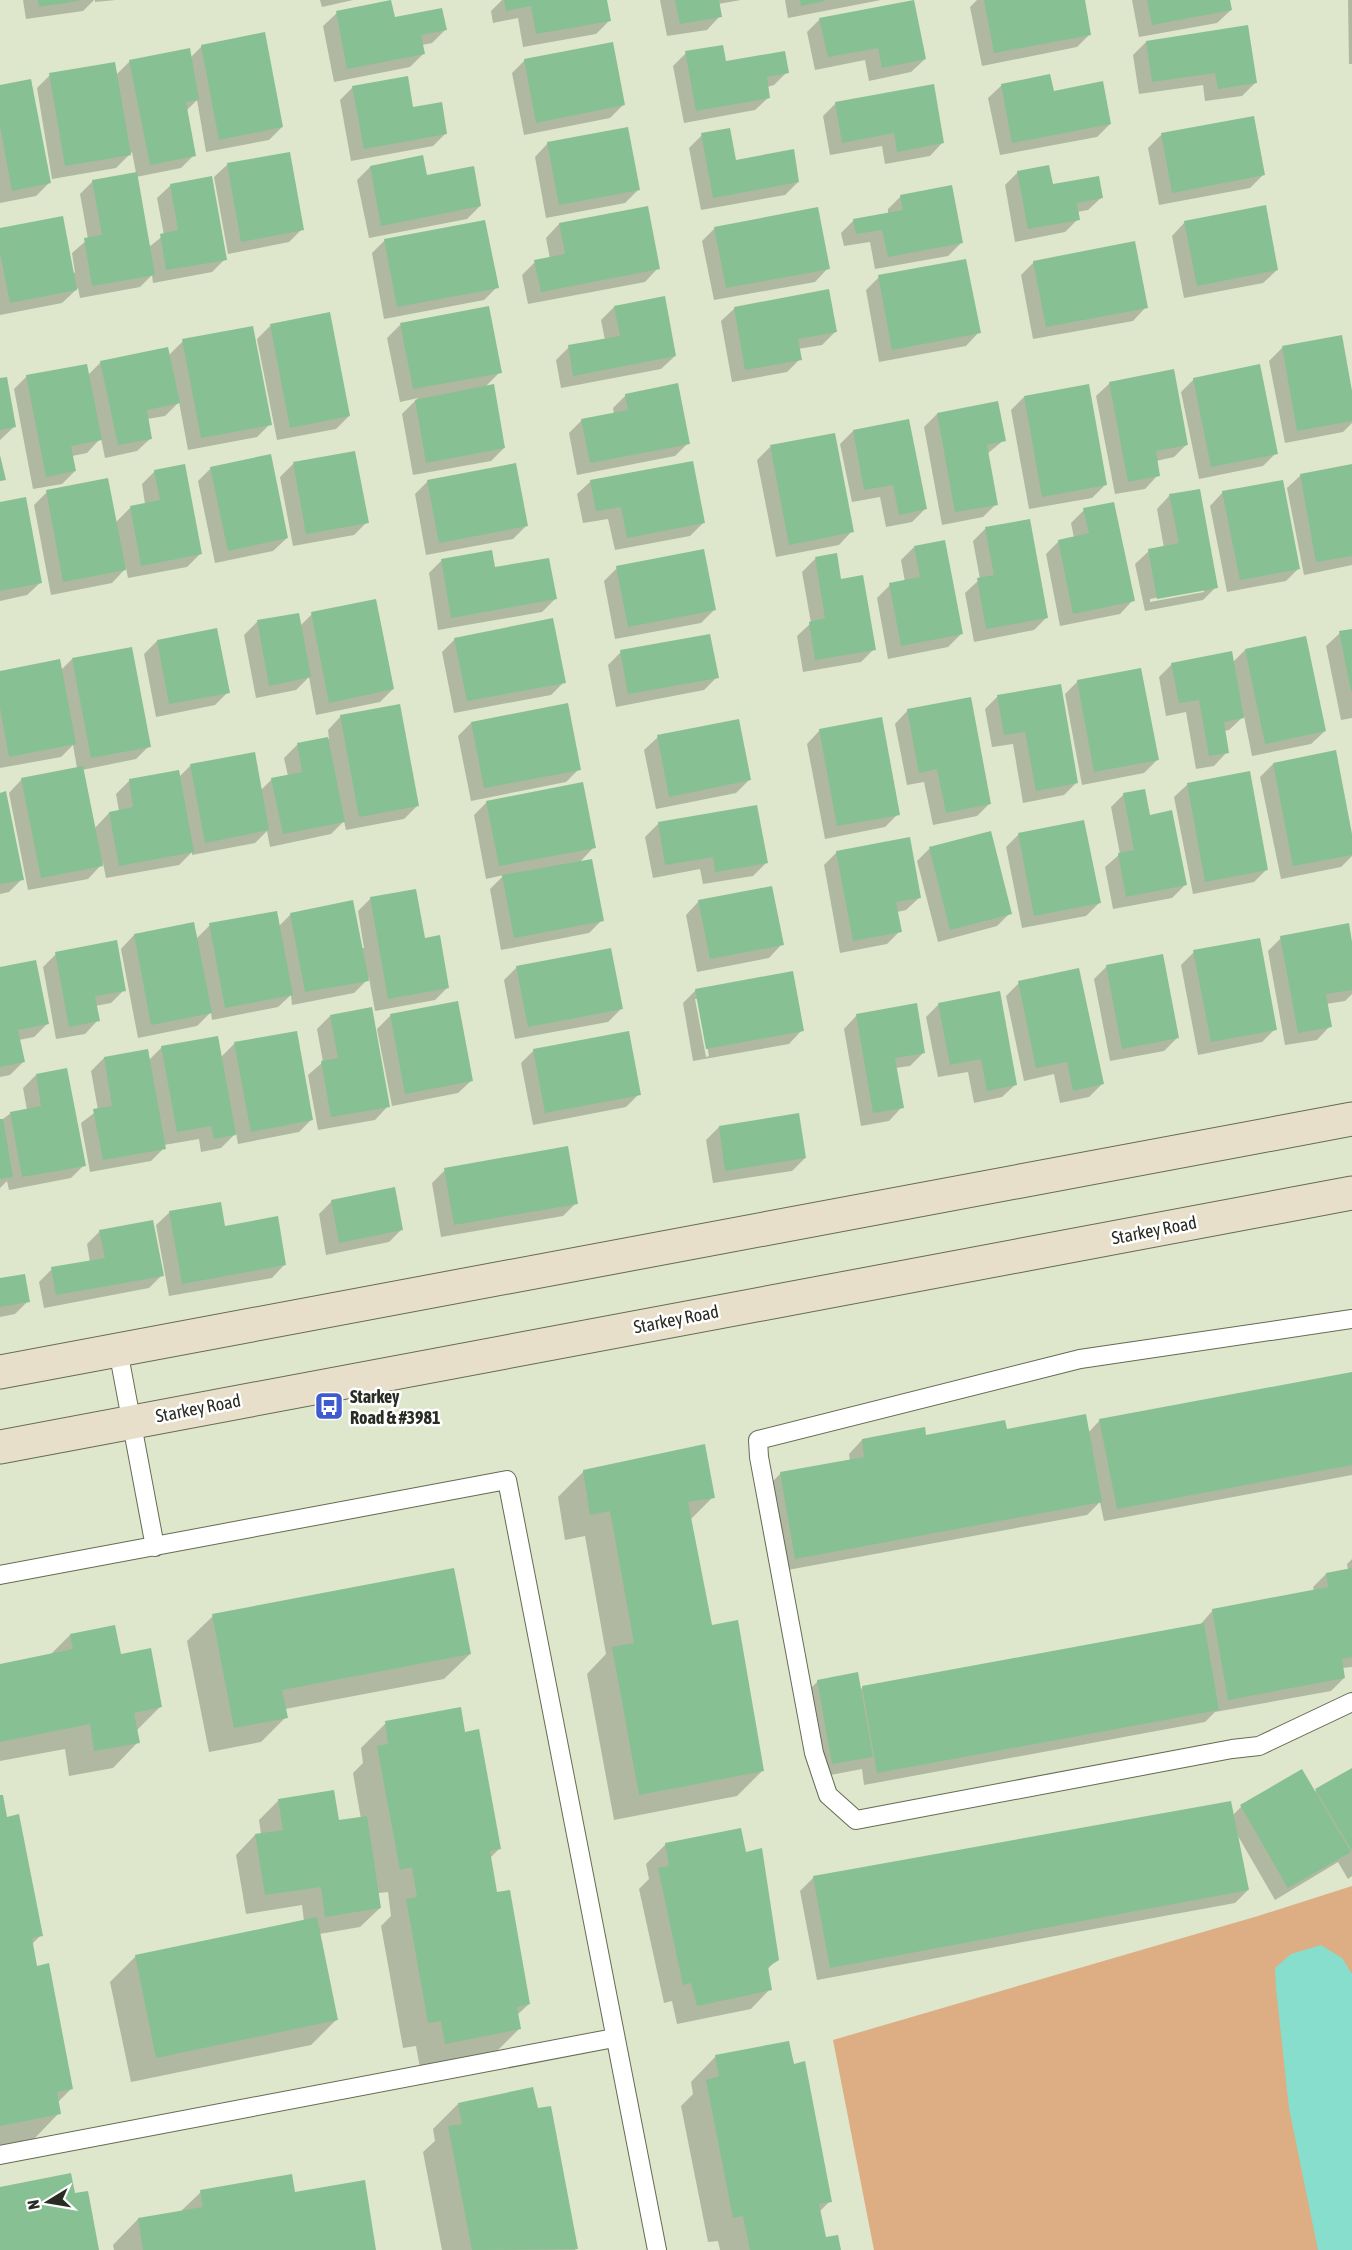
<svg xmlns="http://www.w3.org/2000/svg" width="1352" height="2250" font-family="'Asap Condensed',sans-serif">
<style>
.green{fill:#ddad84}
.water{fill:#88decc}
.shadow{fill:#0003;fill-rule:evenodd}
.building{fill:#87c092}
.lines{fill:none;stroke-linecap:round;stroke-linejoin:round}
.lane-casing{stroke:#646b53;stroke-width:20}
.secondary-casing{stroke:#646b53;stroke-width:35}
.lane{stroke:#fff;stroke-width:18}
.secondary{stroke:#e7dfc9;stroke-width:33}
.labels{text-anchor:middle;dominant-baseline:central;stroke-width:5;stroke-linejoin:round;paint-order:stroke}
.street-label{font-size:18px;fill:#292c22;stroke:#fff}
.poi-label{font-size:18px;font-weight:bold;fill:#292c22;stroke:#fff;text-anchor:start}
</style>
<rect width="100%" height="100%" fill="#dee6cb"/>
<path class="green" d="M1352,1886V2250H874L833,2040L1258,1916Z"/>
<path class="water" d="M1321,1945L1342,1958L1352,1974V2250H1318L1289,2108L1276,1988L1275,1968L1291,1954Z"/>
<path class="shadow" d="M23,0H94L83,11L26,19Z
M95,0H116L95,2Z
M320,0H353L322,7Z
M502,0H606L609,21L596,34L523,47L518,18L493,23L491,11Z
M660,0H741L718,4L720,16L707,30L667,36Z
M785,0H881L788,18Z
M977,0H1083L1090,34L1077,47L982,66L970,7Z
M1132,0H1229L1231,10L1217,23L1139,37Z
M1348,0H1352V64H1349Z
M337,13L393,19L445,30L432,43L422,45L423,54L410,67L334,82L323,26Z
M820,19L925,59L911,72L869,81L865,60L815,70L807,32Z
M1146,42L1255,83L1242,96L1205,101L1203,85L1139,94L1133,55Z
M202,46L282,127L269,140L206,152L197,100L186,111L194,155L181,168L136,177L149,247L164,235L157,198L171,185L225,259L212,272L153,283L152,275L140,287L80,298L78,288L62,303L0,315V229L75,273L72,253L88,239L80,194L93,181L136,173L132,152L116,168L52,179L37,88L50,75H116L130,61L190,58Z
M686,53L725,63L787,72L774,85L767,87L769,97L755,110L684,123L673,66Z
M525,60L623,105L610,118L524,135L512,73Z
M1002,85L1052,93L1110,124L1097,137L1000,155L988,98Z
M0,86L49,183L36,196L0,203Z
M353,87L412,109L446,133L433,146L351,161L340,100Z
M836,103L943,142L930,156L885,164L882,146L830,155L823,116Z
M702,135L735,162L798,182L785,195L701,210L689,148Z
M1161,135L1263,175L1250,188L1159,205L1148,148Z
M548,143L638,190L625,203L546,218L535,157Z
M228,164L302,229L289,242L228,254L214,177Z
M370,167L426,177L480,206L467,219L369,238L357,180Z
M1018,172L1052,186L1102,197L1088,210L1077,212L1078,219L1065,232L1015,242L1005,185Z
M901,196L962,242L948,256L875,269L870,242L844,246L841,233L854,220L888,214V209Z
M646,208L658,268L645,282L528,304L522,275L535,262L550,259L546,238L559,224Z
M1185,222L1277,270L1263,283L1184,298L1172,236Z
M715,228L828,268L815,282L714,300L702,241Z
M385,240L497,287L484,300L384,319L372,253Z
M1034,262L1146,307L1133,321L1033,339L1021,275Z
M879,277L979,332L966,346L879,362L866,290Z
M614,307L675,356L661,369L561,388L556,360L569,347L605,340L601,320Z
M735,308L835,332L822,345L798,349L800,359L787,372L732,382L721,321Z
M400,325L500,372L484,388L504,448L491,461L413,475L402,414L418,398L400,402L387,338Z
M270,326L349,416L336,429L277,440L257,339Z
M1340,337L1352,399V423L1343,432L1285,443L1269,361L1282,348Z
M183,341L270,424L257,437L188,450L179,402L165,416L147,419L151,438L137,451L105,458L101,438L87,453L72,456L75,471L62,484L33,489L14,389L27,376L88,375L101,362L169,355Z
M1194,379L1276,453L1263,466L1199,479L1181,392Z
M0,380L15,426L0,440Z
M1110,383L1187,444L1174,457L1156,461L1158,475L1145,489L1115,494L1096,396Z
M626,395L688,443L675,456L577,475L569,433L582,420L614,414L613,408Z
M1024,397L1105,485L1092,498L1029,509L1011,410Z
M937,414L1004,440L987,454L996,504L983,517L942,525L924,427Z
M853,431L925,509L912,522L886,527L880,497L852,502L840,444Z
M770,447L852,531L839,545L776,557L757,460Z
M293,464L367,522L354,535L293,546L280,477Z
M1352,466V565L1304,575L1287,488L1301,475Z
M211,468L287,538L273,551L215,563L198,481Z
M155,471L200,554L187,567L128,578L126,568L112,583L51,595L34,505L47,492L116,522L131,507L145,504L142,484Z
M428,481L526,526L513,539L426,555L415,494Z
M591,481L703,523L690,536L615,550L608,519L583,523L577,494Z
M1223,492L1299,568L1286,581L1227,592L1210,506Z
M1170,495L1216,587L1203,600L1145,611L1135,564L1149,551L1164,548L1157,509ZM1204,589V592L1150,602V599Z
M0,503L41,582L27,595L0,601Z
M1084,510L1133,600L1120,614L1060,626L1046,554L1059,541L1074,538L1071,523Z
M986,528L1047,617L1034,630L974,642L965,593L980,579L973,541Z
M914,547L961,634L948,647L888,659L877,598L890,585L905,582L901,560Z
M815,559L840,581L874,649L861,662L803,672L797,636L811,623L802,572Z
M442,560L494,569L555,599L542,612L438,630L429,573Z
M617,568L714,610L701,623L615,639L604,581Z
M312,614L393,689L380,702L316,715L309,677L296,690L256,698L244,635L257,622L300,626Z
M1352,630V718L1341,720L1326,646L1340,633Z
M455,639L564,682L551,695L454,713L442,652Z
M157,641L228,692L215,705L156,717L144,654Z
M1245,650L1325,731L1311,744L1252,756L1244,716L1229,730L1224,731L1227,752L1214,766L1196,769L1186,712L1166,716L1159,677L1172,664L1232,663Z
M621,652L717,677L704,690L616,707L608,665Z
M72,659L149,746L136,759L82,770L94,829L109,813L119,811L116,794L129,781L179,777L190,766L260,791L272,779L288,776L284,758L297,745L329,739L328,730L341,716L417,806L404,819L346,830L344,821L331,834L270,847L267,831L255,843L192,855V852L179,865L106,878L103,863L88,879L28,890L9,793L22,779L77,768L73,745L61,757L0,768V672L60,671Z
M1078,681L1157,760L1144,773L1082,785L1065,694Z
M998,696L1077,782L1064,795L1023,803L1013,744L992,747L985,709Z
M908,710L990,803L977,816L933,825L924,782L907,785L895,724Z
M471,723L579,769L566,782L471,801L458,736Z
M820,730L898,814L885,827L825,839L807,744Z
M658,737L749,780L736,793L656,809L644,750Z
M1273,764L1352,842V856L1341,867L1281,879L1260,777Z
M1188,784L1267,869L1254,882L1193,894L1174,797Z
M0,794L22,879L9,892L0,894Z
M1124,794L1149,816L1185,885L1172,898L1113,909L1105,867L1120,854L1111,807Z
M487,802L594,847L579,863L602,920L589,933L501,950L490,889L504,875L486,879L474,815Z
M658,824L766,863L753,876L703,884L700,869L653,878L645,837Z
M1019,834L1099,903L1086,916L1022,928L1006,847Z
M930,848L1010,913L997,926L938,942L917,861Z
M837,852L920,897L906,910L897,912L900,931L887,944L840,953L824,865Z
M371,898L424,940L448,987L435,1000L375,1011L369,978L354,993L292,1005L291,995L278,1007L212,1020L211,1012L197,1026L138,1038L121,949L134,935L196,939L210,925L278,927L291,914L361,948H364L358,911Z
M699,901L782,944L769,958L697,972L686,915Z
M1281,938L1352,950V994L1345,1001L1326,1004L1330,1026L1317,1040L1285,1045L1268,951Z
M1194,952L1275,1029L1262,1042L1198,1055L1181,965Z
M56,954L124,990L111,1003L95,1006L98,1020L85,1034L56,1039L43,967Z
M1107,966L1177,1038L1164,1051L1110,1061L1094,979Z
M517,967L621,1009L608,1022L515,1039L504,980Z
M0,968L48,1023L34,1037L19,1040L23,1062L10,1075L0,1077Z
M1019,983L1102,1084L1089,1097L1060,1103L1054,1074L1024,1081L1006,996Z
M696,990L802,1030L789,1044L693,1061L683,1003ZM695,999H699L709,1056L706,1057Z
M939,1004L1016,1084L1002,1097L974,1103L968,1072L938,1077L926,1017Z
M857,1015L923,1053L910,1066L895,1068L902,1107L889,1121L861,1126L844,1029Z
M330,1016L388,1106L375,1120L318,1130L308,1075L323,1062L317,1029Z
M390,1016L472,1080L458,1093L392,1106L377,1029Z
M295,1032L312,1119L299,1132L238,1144L236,1133L221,1148L201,1152L199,1139L164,1145V1148L151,1161L90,1172L81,1123L98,1110L91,1071L104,1058L148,1061L162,1047L221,1057L234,1044Z
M534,1050L639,1094L626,1107L533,1125L521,1063Z
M36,1075L84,1165L71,1178L9,1190L7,1181L0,1188V1121L11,1113L27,1110L23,1088Z
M719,1127L805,1158L792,1171L713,1183L706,1140Z
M445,1170L576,1203L563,1216L441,1237L432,1183Z
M332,1201L402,1229L389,1242L326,1255L319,1214Z
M170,1212L224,1228L285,1264L272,1278L169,1296L156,1225Z
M100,1231L162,1275L149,1288L44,1308L39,1282L52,1269L90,1262L87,1244Z
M0,1280L28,1301L15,1314L0,1317Z
M1352,1373V1475L1104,1521L1100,1502L1087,1515L782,1571L767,1487L780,1474L850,1461L849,1454L862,1440L1006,1431L1088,1433L1100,1420Z
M584,1471L713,1497L690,1520L711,1627L762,1771L737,1796L614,1820L587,1674L606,1654L585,1536L565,1540L558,1497Z
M1352,1559V1667L1342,1668L1344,1678L1331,1691L1215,1712L1205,1722L864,1785L862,1769L820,1777L805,1694L818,1681L860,1690L863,1687L1200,1625L1213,1610L1314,1591L1313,1587L1326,1574L1348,1570L1347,1564Z
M213,1616L470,1654L444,1679L285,1709L286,1717L261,1742L209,1752L187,1641Z
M70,1635L120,1656L160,1707L136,1731L138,1742L113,1768L69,1776L65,1749L0,1761V1665L50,1655Z
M386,1723L464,1733L499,1849L490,1858L496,1894L529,2004L517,2015L519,2029L494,2054L420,2068L416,2046L403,2048L381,1926L391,1916L388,1892L378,1893L380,1908L360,1927L319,1934L337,2019L311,2045L131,2082L110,1982L135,1957L304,1921L302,1905L246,1914L236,1855L255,1835L261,1834L259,1820L279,1800L337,1822L361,1819L353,1773L363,1763L361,1748Z
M1352,1769V1876L1348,1879L1338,1862L1275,1900L1238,1836L1248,1890L1235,1903L817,1980L800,1891L813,1878L1230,1803L1233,1815L1241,1807L1314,1792Z
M0,1797L41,1935L32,1944L36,1968L72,2088L57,2103L59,2113L34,2139L0,2145Z
M666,1844L744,1854L777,1959L767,1970L770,1989L751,2009L677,2024L672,2001L664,2003L639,1889L649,1879L646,1864Z
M716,2056L830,2201L819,2212L824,2239L839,2250H720L718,2241L708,2242L681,2106L693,2094L691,2082Z
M458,2104L577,2248L575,2250H442L423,2152L435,2141L433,2129Z
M201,2192L294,2194L375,2250H114L113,2245L138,2219L180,2212Z"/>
<path class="building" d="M38,0H78V1L39,7Z
M391,0L395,17L442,8L447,30L421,35L425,54L347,69L336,11Z
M504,0H607L611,21L536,34L531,6L506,11Z
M675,0H719L722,17L680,24Z
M800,0H825V1L801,6Z
M914,0L926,59L882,68L878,48L828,57L819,18Z
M984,0H1085L1091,35L994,53Z
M1147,0H1230L1232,10L1152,25Z
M1248,25L1257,83L1218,89L1215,73L1152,82L1146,41Z
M265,32L283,127L219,140L201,45Z
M613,42L625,105L536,123L524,59Z
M723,45L726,61L785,51L789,73L767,77L770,98L696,111L685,51Z
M190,48L199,100L186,102L196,156L150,165L129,60Z
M115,62L131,155L65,166L49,73Z
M1050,74L1054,91L1103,81L1111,124L1012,143L1001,84Z
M408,76L413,107L442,102L447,134L364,149L352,86Z
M31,79L51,183L12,191L0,126V85Z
M934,84L944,143L897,152L894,133L842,143L835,102Z
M1254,116L1265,175L1172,193L1161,133Z
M628,127L640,190L559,205L547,142Z
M730,128L736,160L794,149L799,182L713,198L701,133Z
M290,152L304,230L241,242L227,163Z
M423,155L427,175L474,166L481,206L381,226L370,166Z
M1049,165L1053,184L1099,176L1103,198L1077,203L1080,220L1028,229L1017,171Z
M137,172L155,275L92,286L84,238L102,235L92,180Z
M212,176L227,260L166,270L160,234L178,230L170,184Z
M952,185L963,243L888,257L882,230L856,234L853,219L903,210L900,195Z
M1266,205L1278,270L1197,286L1184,221Z
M648,206L660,269L541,292L534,260L565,254L559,223Z
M818,207L830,269L726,288L714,227Z
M63,216L77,290L10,303L0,253V228Z
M485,220L499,288L397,307L384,239Z
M1135,241L1148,308L1046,327L1033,261Z
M966,259L981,333L892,350L878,275Z
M829,289L837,332L798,339L802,360L745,370L734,307Z
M665,296L676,356L573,376L568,345L620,336L614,306Z
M489,306L502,373L413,389L400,323Z
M330,312L350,416L290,428L270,324Z
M253,326L272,425L201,438L182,339Z
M1342,335L1352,391V421L1297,431L1282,346Z
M168,347L180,403L147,410L152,439L118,445L100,361Z
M87,364L102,440L71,446L76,471L46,477L26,375Z
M1260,364L1278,454L1211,467L1193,378Z
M1174,369L1188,445L1156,451L1160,476L1128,482L1109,382Z
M7,377L16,427L0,430V378Z
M678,383L690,444L590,463L581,419L628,410L625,394Z
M494,384L505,448L426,463L415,400Z
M1089,384L1107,485L1042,497L1024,396Z
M998,401L1006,441L987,445L998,505L955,512L937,413Z
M909,419L927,509L899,515L893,485L864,490L853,430Z
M835,433L854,532L789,545L770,445Z
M355,451L369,523L306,534L293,462Z
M271,454L288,538L228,551L210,467Z
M0,455L6,480L0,481Z
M693,461L705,523L627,538L621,507L596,511L590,480Z
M516,463L528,526L439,543L427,480Z
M185,464L202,554L141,566L130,506L160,500L154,470Z
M1352,464V556L1316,562L1300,474Z
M108,478L126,570L63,582L46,490Z
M1283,480L1300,569L1240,580L1222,491Z
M1200,489L1218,588L1157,599L1148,549L1179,543L1169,494Z
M26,497L42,583L0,591V502Z
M1114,502L1135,601L1073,614L1058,540L1089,533L1083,508Z
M1030,519L1048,618L986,629L977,578L994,575L985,527Z
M945,540L963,634L901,646L889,583L920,577L914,546Z
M704,549L716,610L628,627L616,566Z
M492,550L495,567L549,558L557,599L451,618L441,559Z
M837,553L841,579L863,575L876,650L815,660L809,622L825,618L815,557Z
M376,599L394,689L329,703L311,612Z
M299,613L311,677L269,686L257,620Z
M553,618L566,683L467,701L454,638Z
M217,628L230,693L169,704L157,640Z
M1352,629V691H1351L1339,631Z
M710,634L719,678L628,694L620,650Z
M1306,636L1326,731L1265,744L1245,649Z
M132,647L151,747L91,758L72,658Z
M1232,651L1244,718L1224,722L1229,753L1209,756L1199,700L1179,703L1171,663Z
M60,659L76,744L9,757L0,708V671Z
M1141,668L1159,760L1094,772L1077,680Z
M1061,684L1078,783L1036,791L1025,732L1004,735L997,695Z
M971,697L991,804L946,813L937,769L919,773L907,709Z
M568,703L581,770L484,788L471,722Z
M400,704L419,806L359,817L340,715Z
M882,717L900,815L837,826L819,729Z
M739,719L751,780L669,797L657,735Z
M328,737L345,822L283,834L271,778L302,772L297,743Z
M1336,750L1352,834V855L1293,866L1273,763Z
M255,752L269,830L205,843L190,764Z
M83,766L103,866L41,878L21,778Z
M179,770L194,852L119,866L109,812L133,807L129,779Z
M1250,771L1268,870L1205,882L1187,783Z
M583,782L596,848L499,866L486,801Z
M1145,789L1150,815L1172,810L1187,885L1126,897L1118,853L1134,850L1123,793Z
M6,791L24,880L0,884V793Z
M757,805L768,863L715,872L713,857L665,865L658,822Z
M1084,820L1101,903L1034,916L1018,833Z
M991,831L1012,914L950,930L929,847Z
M910,837L921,898L896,902L902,932L853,941L836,851Z
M592,859L604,921L514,938L502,875Z
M772,886L784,945L710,959L698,900Z
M416,889L425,938L440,935L449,988L388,999L370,897Z
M353,900L369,981L305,992L290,913Z
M277,911L293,995L225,1008L209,923Z
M194,922L212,1013L151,1025L134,934Z
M1349,923L1352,942V990L1326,994L1332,1027L1298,1033L1280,936Z
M1260,938L1277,1030L1211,1042L1193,950Z
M117,940L126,991L95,996L100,1021L69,1027L55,952Z
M611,948L623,1009L528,1027L516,966Z
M1163,954L1179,1038L1122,1049L1106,965Z
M36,960L49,1024L18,1030L25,1062L0,1067V967Z
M1079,968L1104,1084L1073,1091L1067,1062L1036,1068L1018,981Z
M793,971L804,1031L706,1049L695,989Z
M1000,991L1017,1085L987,1091L981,1059L950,1065L938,1003Z
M458,1001L473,1081L405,1094L390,1014Z
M917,1003L925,1053L895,1058L904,1108L873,1113L856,1014Z
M372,1007L390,1107L331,1117L321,1061L338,1058L330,1015Z
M297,1031L313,1120L251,1132L234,1042Z
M629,1031L641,1095L545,1113L533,1049Z
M218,1036L236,1135L214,1139L211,1126L177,1132L161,1046Z
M148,1049L166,1149L103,1160L93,1109L112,1106L104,1057Z
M67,1068L86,1166L22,1177L10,1112L41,1106L36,1074Z
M799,1113L806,1158L725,1171L719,1126Z
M0,1119H3L13,1177L0,1179Z
M568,1146L578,1204L454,1225L444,1168Z
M395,1187L403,1230L339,1243L331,1200Z
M221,1202L225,1226L278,1216L286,1265L182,1284L169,1211Z
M153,1220L164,1276L56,1295L51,1267L105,1258L99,1230Z
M25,1274L30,1302L0,1307V1278Z
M1352,1372V1465L1117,1509L1099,1419Z
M1086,1414L1102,1502L795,1559L780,1472L864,1457L862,1439L893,1433L925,1427L926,1435L1005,1420L1007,1429Z
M705,1444L715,1498L688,1502L712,1625L738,1620L764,1771L639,1795L612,1647L634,1643L610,1511L590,1515L583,1470Z
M454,1568L471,1654L282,1690L288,1718L234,1728L212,1614Z
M1352,1568V1657L1342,1659L1345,1678L1228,1700L1212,1609L1328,1587L1326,1573Z
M1204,1623L1219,1710L877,1773L862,1686Z
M115,1625L121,1654L151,1648L162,1707L134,1713L140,1743L94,1751L90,1724L0,1742V1664L73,1649L70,1634Z
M858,1672L873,1757L832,1764L817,1680Z
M461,1707L465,1732L479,1729L501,1849L490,1851L497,1892L510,1890L530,2004L517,2007L521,2029L445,2044L441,2021L428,2023L406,1899L417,1897L412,1867L400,1870L377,1746L388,1744L385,1721Z
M1352,1768V1851L1315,1789Z
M1302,1769L1351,1852L1288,1888L1240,1805Z
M334,1790L339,1820L367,1816L381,1908L325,1917L321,1887L265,1895L255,1834L283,1830L278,1799Z
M0,1795H3L7,1817L19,1814L43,1936L32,1938L37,1966L49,1963L73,2089L57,2092L61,2114L0,2126Z
M1231,1801L1249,1890L830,1968L813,1876Z
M741,1828L746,1852L762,1848L779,1960L768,1967L772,1990L697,2006L691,1983L683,1985L658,1868L669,1866L665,1843Z
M317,1917L338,2020L156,2058L135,1955Z
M789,2041L794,2064L805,2061L832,2202L819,2204L826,2237L838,2235L841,2250H750L743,2216L733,2218L706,2080L719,2076L715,2055Z
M533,2087L538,2108L551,2106L578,2249L472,2250L448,2126L462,2124L458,2103Z
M71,2173L75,2193L88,2191L99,2250H0V2187Z
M292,2174L295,2192L365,2180L376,2250H143L138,2218L203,2207L200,2190Z"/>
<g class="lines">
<g class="lane-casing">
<path id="lane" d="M1352,1319L1080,1359L758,1440L759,1457L814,1753L828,1795L856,1820L1232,1749L1259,1746L1352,1702
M118,1350L155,1547
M0,1575L507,1480L657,2250
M0,2155L614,2038"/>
</g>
<g class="secondary-casing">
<path id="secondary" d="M0,1372L1352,1119
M0,1447L1352,1193"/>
</g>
<use href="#lane" class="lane"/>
<use href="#secondary" class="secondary"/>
</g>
<defs>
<g id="bus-square" transform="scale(1.5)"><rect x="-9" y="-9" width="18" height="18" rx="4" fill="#3e5ccf" stroke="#fff"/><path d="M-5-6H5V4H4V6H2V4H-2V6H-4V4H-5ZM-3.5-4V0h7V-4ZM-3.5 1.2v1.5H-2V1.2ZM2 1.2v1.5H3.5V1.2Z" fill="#fff"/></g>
</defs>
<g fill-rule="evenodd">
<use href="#bus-square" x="329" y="1406"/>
</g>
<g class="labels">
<g class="street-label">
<text transform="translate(1154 1230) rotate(-11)">Starkey Road</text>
<text transform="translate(676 1319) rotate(-11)">Starkey Road</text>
<text transform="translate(198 1408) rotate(-11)">Starkey Road</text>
</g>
<g class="poi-label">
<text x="350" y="1396">Starkey<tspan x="350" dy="21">Road &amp; #3981</tspan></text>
</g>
</g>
<g transform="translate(48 2202) rotate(259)" stroke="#ffffff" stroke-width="4.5" paint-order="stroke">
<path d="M0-4.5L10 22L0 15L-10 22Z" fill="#292c22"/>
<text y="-9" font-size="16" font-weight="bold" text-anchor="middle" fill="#292c22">N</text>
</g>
</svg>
